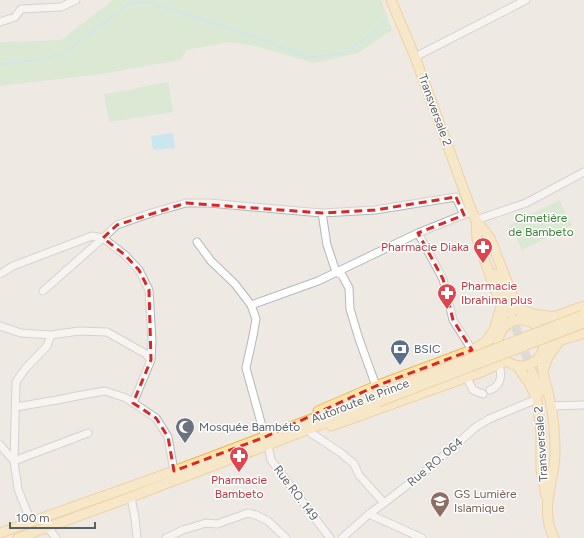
<svg xmlns="http://www.w3.org/2000/svg" width="584" height="538" font-family="Figtree,sans-serif">
<style>
.green{fill:#c4e6bf}
.water{fill:#a2e3ff}
.lines{fill:none;stroke-linecap:round;stroke-linejoin:round}
.stream{stroke:#a2e3ff;stroke-width:1.5}
.major-tunnel{stroke:#c9c8c3;stroke-width:9;stroke-dasharray:9 4.5;stroke-linecap:butt}
.minor-casing{stroke:#b4b7bb;stroke-width:9}
.major-casing{stroke:#f2b358;stroke-width:11}
.minor{stroke:#fff;stroke-width:7}
.major{stroke:#ffe5a7;stroke-width:9}
.major-bridge-casing{stroke:#f2b358;stroke-width:11;stroke-linecap:butt}
.major-bridge{stroke:#ffe5a7;stroke-width:9}
.marked{fill:none;stroke:#d62828;stroke-width:3;stroke-dasharray:8 5;stroke-linejoin:round}
.labels{text-anchor:middle;dominant-baseline:central;stroke-width:3;stroke-linejoin:round;paint-order:stroke}
.street-label{font-size:12px;fill:#5b6064;stroke:#fff}
.park-label{font-size:12px;fill:#3a8333;stroke:#fff}
.health-label{font-size:12px;fill:#be3a42;stroke:#fff;text-anchor:end}
.service-label{font-size:12px;fill:#4e5e75;stroke:#fff;text-anchor:start}
.worship-label{font-size:12px;fill:#5b616d;stroke:#fff;text-anchor:start}
.education-label{font-size:12px;fill:#785e54;stroke:#fff;text-anchor:start}
</style>
<rect width="100%" height="100%" fill="#eeeae3"/>
<path class="green" d="M113,0H381L392,30L358,53L314,63L255,46L229,42L187,50L180,60L102,74L0,86V42L61,40Z
M168,82L173,112L109,122L104,94L135,89V88Z
M559,200L572,225L522,250L510,225Z"/>
<path class="water" d="M173,133L175,148L153,150L151,136Z"/>
<g class="lines">
<path class="stream" d="M0,64L44,59L66,52L127,5L136,2L150,3L251,35L307,57L342,54L370,35L387,20"/>
<path class="major-tunnel" d="M511,314L532,372"/>
<g class="minor-casing">
<path id="minor" d="M0,22L15,17L21,9L61,7L76,0
M415,57L526,0
M322,213L327,245L336,272L342,275L349,288L350,309L359,339L376,386
M476,220L526,203L584,172
M418,233L443,279L453,320L472,350
M197,242L211,261L235,284L251,305L256,319L253,336L246,368L265,437
M0,274L13,266L92,236L103,238L117,225L151,213L186,203H209L322,213L375,210L456,197L464,215
M43,291L103,238L125,255L139,270L149,290L152,342L151,360L133,403
M251,305L318,281L418,233L468,213
M0,326L21,333L51,335L47,346L25,369L16,382L14,461L18,489L31,522
M51,335L79,331L107,332L146,354L151,360
M466,376L473,390L483,394
M490,390C502,385 502,375 499,364
M551,406L584,405
M16,407L57,400L87,394L105,391L126,398L156,418L168,437L174,471
M311,433L341,453L354,464L359,475L384,503
M0,445L14,461L88,433
M268,445L271,460L330,538
M131,497L135,518L137,538
M369,514L422,538
M47,527L56,538
M166,538L183,530L206,523L217,524L248,513L256,515L268,521L286,538
M342,538L369,514L384,503L427,470L476,427L489,419L537,399"/>
</g>
<g class="major-casing">
<path id="major" d="M391,0L415,57L472,212L476,220L490,238L517,307L526,321
M476,220L477,239L501,306L504,327
M496,274L511,314
M518,308L533,314L549,316
M498 343a23 23 0 1 1 46 0a23 23 0 1 1-46 0Z
M532,323L562,314L584,306
M488,338L494,330L500,310
M543,350L559,341L584,333
M542,354C542,360 542,367 543,372C545,383 549,394 551,405C554,421 555,438 555,454C554,484 539,508 554,538
M517,366L529,383L537,399L541,433V470L546,496
M544,369L548,357L558,343
M532,372L540,392
M318,411L376,386L472,350L500,333
M331,426L484,371L506,361
M0,533L174,471L375,395
M18,538L131,497L268,445L378,402"/>
</g>
<use href="#minor" class="minor"/>
<use href="#major" class="major"/>
<g class="major-bridge-casing">
<path id="major-bridge" d="M375,395L583,315
M378,402L584,323"/>
</g>
<use href="#major-bridge" class="major-bridge"/>
</g>
<path d="M0 0H584V538H0ZM456,197L464,215L418,233L443,279L453,320L472,350L376,386L265,437L174,471L168,437L156,418L133,403L151,360L149,290L139,270L125,255L103,238L117,225L186,203L322,213L375,210Z" fill="#eeeae3" fill-opacity=".55" fill-rule="evenodd"/>
<path class="marked" d="M456,197L464,215L418,233L443,279L453,320L472,350L376,386L265,437L174,471L168,437L156,418L133,403L151,360L149,290L139,270L125,255L103,238L117,225L186,203L322,213L375,210Z"/>
<defs>
<g id="pharmacy-pin" transform="scale(1)"><path d="M0 17L-7.5 6A9.5 9.5 0 1 1 7.5 6Z" fill="#e0444e" stroke="#fff"/><path d="M-2-6h4v4h4v4h-4v4h-4v-4h-4v-4h4Z" fill="#fff"/></g>
<g id="bank-pin" transform="scale(1)"><path d="M0 17L-7.5 6A9.5 9.5 0 1 1 7.5 6Z" fill="#5c6f8a" stroke="#fff"/><path d="M-6-4H6V4H-6ZM0-2.3a2.3 2.3 0 1 0 0 4.6a2.3 2.3 0 1 0 0-4.6Z" fill="#fff"/></g>
<g id="mosque-pin" transform="scale(1)"><path d="M0 17L-7.5 6A9.5 9.5 0 1 1 7.5 6Z" fill="#6b7280" stroke="#fff"/><path d="M3.5-4.9A6 6 0 1 0 3.5 4.9A5 5 0 1 1 3.5-4.9Z" fill="#fff"/></g>
<g id="school-pin" transform="scale(1)"><path d="M0 17L-7.5 6A9.5 9.5 0 1 1 7.5 6Z" fill="#8d6e63" stroke="#fff"/><path d="M0-5L7-2L0 1L-7-2ZM-4 1L0 2.5L4 1V4Q0 6-4 4Z" fill="#fff"/></g>
</defs>
<g fill-rule="evenodd">
<use href="#pharmacy-pin" x="483" y="247"/>
<use href="#pharmacy-pin" x="447" y="293"/>
<use href="#bank-pin" x="400" y="349"/>
<use href="#mosque-pin" x="185" y="427"/>
<use href="#pharmacy-pin" x="239" y="456"/>
<use href="#school-pin" x="440" y="501"/>
</g>
<g class="labels">
<g class="street-label">
<text transform="translate(435 110) rotate(70)">Transversale 2</text>
<text transform="translate(360 401) rotate(-21)">Autoroute le Prince</text>
<text transform="translate(541 444) rotate(-94)">Transversale 2</text>
<text transform="translate(435 462) rotate(-40)">Rue RO. 064</text>
<text transform="translate(296 493) rotate(53)">Rue RO. 149</text>
</g>
<g class="park-label">
<text x="541" y="218">Cimetière<tspan x="541" dy="14">de Bambeto</tspan></text>
</g>
<g class="health-label">
<text x="469" y="247">Pharmacie Diaka</text>
<text x="461" y="286" text-anchor="start">Pharmacie<tspan x="461" dy="14">Ibrahima plus</tspan></text>
<text x="239" y="480" text-anchor="middle">Pharmacie<tspan x="239" dy="14">Bambeto</tspan></text>
</g>
<g class="service-label">
<text x="414" y="349">BSIC</text>
</g>
<g class="worship-label">
<text x="199" y="427">Mosquée Bambéto</text>
</g>
<g class="education-label">
<text x="454" y="494">GS Lumière<tspan x="454" dy="14">Islamique</tspan></text>
</g>
</g>
<path d="M10 522v6h85v-6" fill="none" stroke="#5b6064" stroke-width="2"/>
<text x="16" y="522" font-size="12" fill="#5b6064" stroke="#ffffff" stroke-width="3" paint-order="stroke">100 m</text>
</svg>
